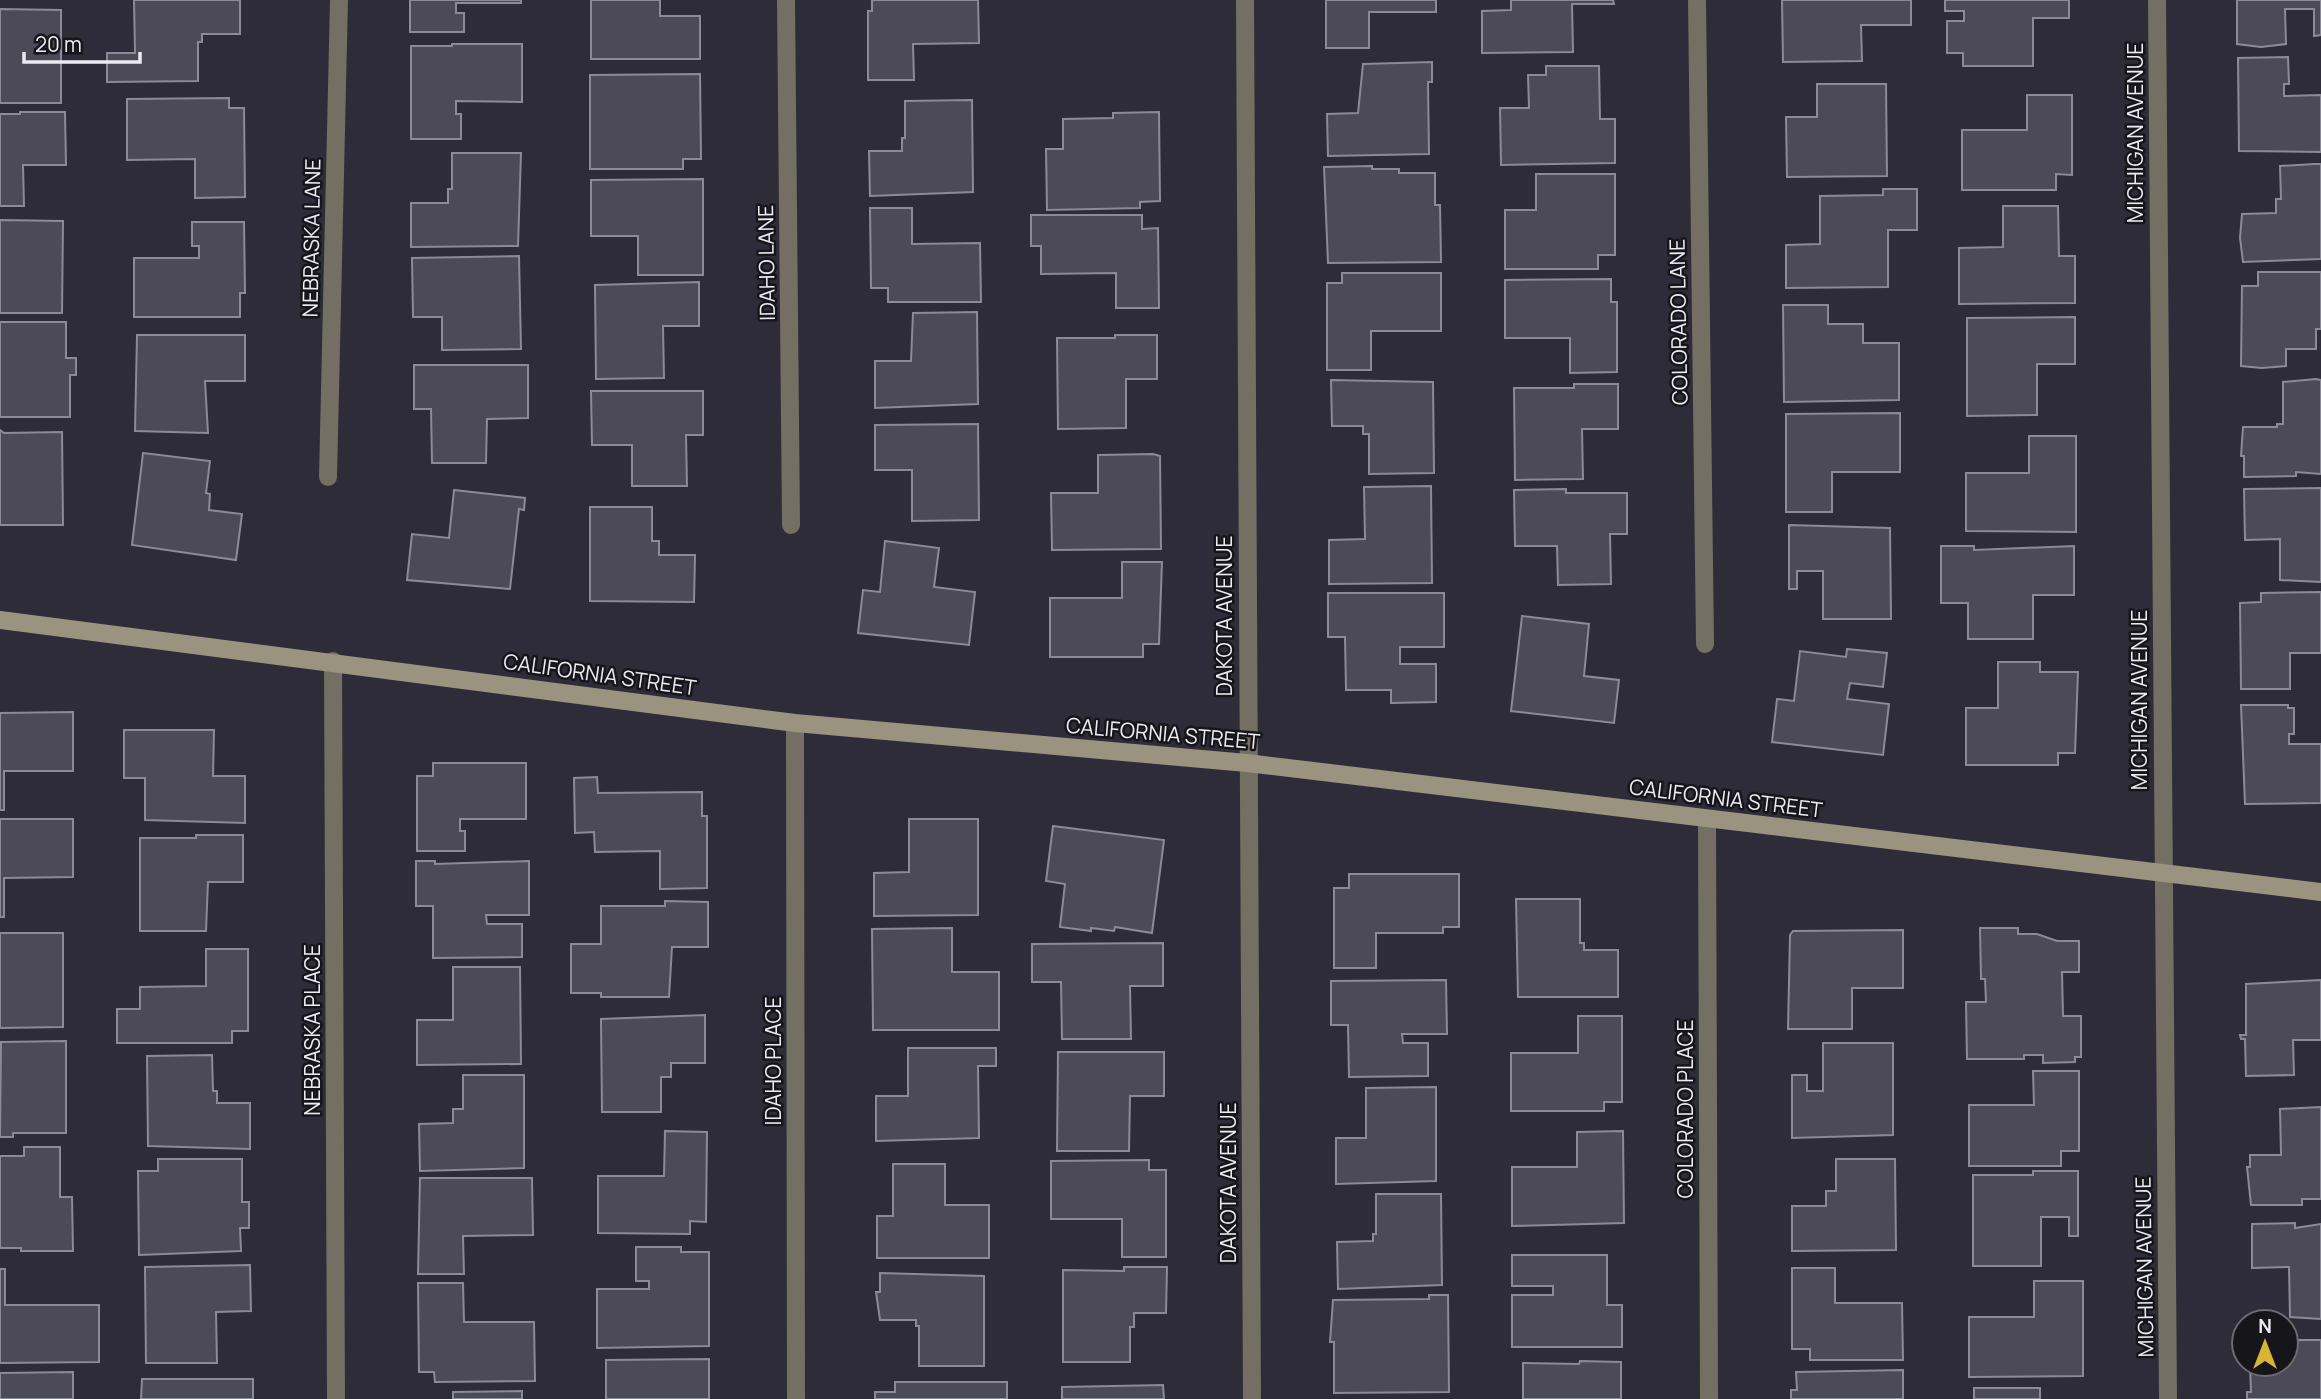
<svg xmlns="http://www.w3.org/2000/svg" width="2321" height="1399" font-family="Manrope,sans-serif">
<style>
.building{fill:#4b4a56;stroke:#8b8a98;stroke-width:2}
.lines{fill:none;stroke-linecap:round;stroke-linejoin:round}
.street{stroke:#736f63;stroke-width:18}
.secondary{stroke:#999380;stroke-width:18}
.labels{text-anchor:middle;dominant-baseline:central;stroke-width:5;stroke-linejoin:round;paint-order:stroke}
.street-label{font-size:21px;fill:#ebebf3;stroke:#16151a}
</style>
<rect width="100%" height="100%" fill="#2d2c38"/>
<path class="building" d="M134,0H240V34H202V42H198V81L107,82V53H135Z
M410,0H521V3H456V13H464V32H410Z
M591,0H660V16H700V59H591Z
M872,0H978L979,43L913,44L914,80H868V11H872Z
M1326,0H1436V12H1369V48H1326Z
M1511,0H1613L1614,4H1572L1573,52L1482,53V11L1511,10Z
M1782,0H1911V25H1861L1862,61L1783,62Z
M1945,0H2069V18H2033V66H1963V53H1947V21H1964V11H1945Z
M2237,0H2321V35L2314,36V9H2285L2286,44L2261,47L2237,44Z
M0,9L61,10V103H0Z
M452,44H522V102L456,101V114H461V139H411V46H452Z
M2288,57L2289,84H2284V96L2321,95V152L2239,151L2238,58Z
M1432,62V82H1428L1429,154L1328,156L1327,114L1358,113L1363,64Z
M1546,66H1599L1600,119H1615V163L1501,165L1500,108H1529L1528,75H1546Z
M700,74L701,159H683V169H590V75Z
M1817,84H1886L1887,176L1787,177L1786,117H1817Z
M2027,95H2072V175L2056,174V190H1962V130H2027Z
M229,98V108H244L245,197L195,198V159L127,160V99Z
M972,100L973,192L870,196L869,151H902V138H905V101Z
M20,112H65L66,165H23L24,206H0V114H20Z
M1159,112L1160,201L1140,202V208L1047,210L1046,149H1063V119L1113,118V113Z
M452,153H521L518,246L411,247V203H448V189H452Z
M2314,164H2321V259L2243,262L2240,238L2242,214L2276,213V199H2281L2280,166Z
M1372,166V169H1399V173H1435V205H1440L1441,262L1328,263L1324,167Z
M1536,174H1615V255H1598V269H1505V210H1536Z
M703,179V275H638V236H591V180Z
M1883,189H1917V230H1888V287L1786,288V245L1820,244V196L1883,195Z
M2003,206H2058L2059,256H2075V303L1959,304V248L2003,247Z
M870,208H912V244L980,243L981,302H888V288H871Z
M1031,215H1142V229L1158,228L1159,308H1116V273L1041,274V246H1031Z
M0,220L63,221L62,313H0Z
M192,222H244L245,293H240V317H134V258H199V246H192Z
M519,256L521,349L442,350V317H413L412,258Z
M2258,272H2321V329H2316V349H2286V366L2262,368L2241,366L2242,286H2258Z
M1342,273H1441V331H1371V370H1327V283H1342Z
M1611,279V302H1617V372L1570,373V338H1505V280Z
M699,282V326H663L664,378L596,379L595,285Z
M1783,305H1828V324H1863V343H1899V400L1784,402Z
M977,312L978,404L875,408V361H911L913,313Z
M2075,317V364H2037V415L1967,416V318Z
M0,322H66V358H76V375H70V417H0Z
M137,335H245V381H205L208,433L135,431Z
M1115,335H1157V379H1126V428L1058,429L1057,338H1115Z
M414,365H528V418L487,419L486,463H432L431,409H414Z
M2316,379L2321,380V474L2296,472V476L2244,477V456H2241L2243,427H2277V424H2283V382Z
M1331,380L1433,382L1434,473L1369,474V434H1363V426H1332Z
M1574,384H1618V429H1582L1583,479L1515,480L1514,388H1574Z
M591,391H703V435H686L687,486H632V445H592Z
M1900,413V472H1832V512H1786V414Z
M978,424L979,520L912,521V470H875V425Z
M0,430L4,433L62,432L63,525H0Z
M2029,436H2076V532L1966,531V473H2029Z
M143,453L210,461L206,493L210,494L209,510L242,514L236,560L132,545Z
M1153,454L1160,456L1161,549L1052,550L1051,493H1098V455Z
M1431,486L1432,583L1329,584V540L1365,539L1364,487Z
M2321,488V582L2280,580V539L2245,540L2244,489Z
M1566,489V493H1627V534H1610L1611,584L1558,585L1557,546H1515L1514,490Z
M454,490L525,498L524,510L519,509L510,589L407,580L412,534L449,538Z
M590,507H652V541H659V555H695L694,602L590,601Z
M1789,525L1890,528L1891,619H1823V571H1797V589H1789Z
M885,541L939,548L934,587L975,592L969,645L858,633L863,590L880,592Z
M1941,546H1974V550L2074,546V595H2033V639H1968V603H1941Z
M1122,562H1162L1159,644H1143V657H1050V598H1122Z
M2321,592V653H2290V689H2241L2240,603L2261,602V593Z
M1328,593H1444V647H1400V664H1436V702L1391,703V690H1346L1345,637H1328Z
M1522,616L1589,624L1584,676L1619,680L1614,723L1511,711Z
M1847,649L1887,653L1883,687L1850,683L1847,699L1889,704L1883,755L1772,742L1777,699L1794,701L1800,651L1846,657Z
M1998,662H2040V672H2078L2075,753H2058V765H1966V708H1998Z
M2241,705H2288V708H2294V734H2289V744H2321V803L2245,804Z
M73,712V771H4V810H0V713Z
M124,730H214L213,776H245V823L145,820V778H124Z
M433,763H526V819H460V831H465V851H417V776H433Z
M597,777L598,793L702,792V816H707V888L660,889V851L595,852L594,832L575,833L574,778Z
M0,819H73V877L4,878V917H0Z
M909,819H978V915L874,916V873L909,872Z
M1053,826L1164,840L1152,933L1115,927L1114,931L1091,928V931L1060,927L1065,884L1046,881Z
M196,835H243V882H208L206,931H140V838H196Z
M416,861H435V864L529,861V915H486L487,924H522V957L433,958V906H416Z
M1349,874H1459V927H1443V933H1376V968H1334V888H1349Z
M1516,899H1580V943H1584V950H1618V997H1518Z
M665,901L708,902V947H672L669,997H601V993H571V944H601V906H665Z
M952,928V972H999V1030H873L872,929Z
M1980,928H2018V934H2037L2057,941H2079V972H2062L2063,1016H2081V1057H2075V1062L2043,1063V1055H2024V1059H1967L1966,1002H1986L1985,979H1981Z
M1903,930V988H1852V1029H1788L1790,935L1793,931Z
M0,933H63V1027L0,1028Z
M1163,943V986H1130L1131,1039H1062L1061,982H1032V944Z
M206,949H248V1031H232V1043H117V1009H140V987L206,986Z
M453,967H520L521,1064L417,1065V1020H453Z
M1446,980L1447,1034H1402L1403,1043H1428V1076L1349,1077L1348,1025H1331V981Z
M2321,980V1040H2293L2294,1075L2246,1076L2245,1039H2241L2240,1035H2246V984Z
M705,1015V1063H671V1077H661V1112H602L601,1019Z
M1578,1016H1622V1102H1604V1111H1511V1053H1578Z
M66,1041V1133H13V1137H0L1,1042Z
M1823,1043H1893V1135L1792,1138V1075H1807V1091H1823Z
M908,1048H996V1066H978L979,1138L876,1141V1096H908Z
M1058,1052H1164V1096H1130L1129,1151H1057Z
M212,1055L213,1091H217V1103H250V1149L148,1146L147,1056Z
M2033,1071H2079V1151H2061V1166H1969V1105H2034Z
M463,1075H524V1168L420,1171L419,1124L453,1123V1109H463Z
M1436,1087V1181L1336,1184V1138H1366V1088Z
M2321,1107V1199H2302V1205H2251L2247,1167H2250V1155H2281L2280,1109Z
M665,1131L707,1132L706,1222L690,1221V1234L598,1233V1176H664Z
M1623,1131L1624,1223L1512,1226V1167H1577V1132Z
M24,1147H60V1197H72L73,1251H21V1248H0V1156H24Z
M158,1159H242V1202H249V1228H240L241,1251L139,1255L138,1171H158Z
M1836,1159H1895L1896,1250L1792,1251V1206H1826V1191H1836Z
M1149,1160V1170H1166V1257H1122V1219H1051V1161Z
M893,1164H945V1205H989V1258H877V1216H893Z
M2033,1171H2078V1236H2069V1217H2041V1266H1973V1175H2033Z
M420,1178H532L533,1235L463,1236L464,1274H418Z
M1376,1194H1441L1442,1285L1338,1289L1337,1242L1373,1241V1234H1376Z
M2295,1223V1228L2321,1224V1319L2290,1317L2289,1267L2252,1268V1224Z
M636,1247H681V1252H709V1346L597,1348V1289H649V1281H636Z
M1512,1255H1607V1305H1622V1347H1512V1295H1553V1286H1512Z
M250,1265L251,1311L216,1312L217,1363H146L145,1267Z
M1124,1267H1167L1166,1313H1134V1327H1130V1362H1063V1270L1124,1271Z
M1792,1268H1835V1303H1902L1903,1360H1810V1349H1792Z
M0,1269H5V1305H99V1362L0,1363Z
M880,1273L984,1276V1366H919V1326H916V1320H880L876,1292H880Z
M2034,1281H2083V1376L1969,1377V1317H2034Z
M418,1283H463L464,1322H534L535,1381L435,1382L434,1372H419Z
M1429,1295H1448L1449,1392L1334,1393V1342H1330L1333,1300L1429,1299Z
M2286,1340H2321V1399H2247V1392H2251L2250,1364H2286Z
M709,1359V1399H606V1360Z
M1580,1361L1621,1362V1399H1523V1363L1579,1364Z
M1903,1370V1399H1791V1390H1797L1796,1372Z
M73,1372V1399H0V1373Z
M142,1379H253V1399H141Z
M895,1382H1007V1399H875V1392H895Z
M1163,1385L1164,1399H1062V1387Z
M1974,1388H2040V1399H1974Z
M522,1391V1399H453V1392Z"/>
<g class="lines">
<path class="street" d="M786,0L791,525
M1245,0L1252,1399
M1697,0L1705,644
M2157,0L2168,1399
M328,477L339,0
M333,661L336,1399
M795,723L796,1399
M1707,819L1709,1399"/>
<path class="secondary" d="M0,620L795,723L1247,763L2321,892"/>
</g>
<g class="labels">
<g class="street-label">
<text transform="translate(2135 133) rotate(-90)">MICHIGAN AVENUE</text>
<text transform="translate(311 238) rotate(-89)">NEBRASKA LANE</text>
<text transform="translate(766 263) rotate(-91)">IDAHO LANE</text>
<text transform="translate(1678 322) rotate(-91)">COLORADO LANE</text>
<text transform="translate(1224 616) rotate(-90)">DAKOTA AVENUE</text>
<text transform="translate(600 674) rotate(8)">CALIFORNIA STREET</text>
<text transform="translate(2139 700) rotate(-90)">MICHIGAN AVENUE</text>
<text transform="translate(1163 733) rotate(5)">CALIFORNIA STREET</text>
<text transform="translate(1726 798) rotate(7)">CALIFORNIA STREET</text>
<text transform="translate(312 1030) rotate(-90)">NEBRASKA PLACE</text>
<text transform="translate(773 1061) rotate(-90)">IDAHO PLACE</text>
<text transform="translate(1685 1109) rotate(-90)">COLORADO PLACE</text>
<text transform="translate(1228 1183) rotate(-90)">DAKOTA AVENUE</text>
<text transform="translate(2144 1267) rotate(-91)">MICHIGAN AVENUE</text>
</g>
</g>
<g transform="translate(2265 1343)"><circle r="33" fill="#16151a" stroke="#6b6b71" stroke-width="2"/>
<path d="M0-5L12 26L0 18L-12 26Z" fill="#d8b434"/>
<text y="-10" font-size="19" font-weight="bold" text-anchor="middle" fill="#ebebf3">N</text>
</g>
<path d="M24 52v10h116v-10" fill="none" stroke="#ebebf3" stroke-width="3.5"/>
<text x="35" y="52" font-size="21" fill="#ebebf3" stroke="#16151a" stroke-width="5" paint-order="stroke">20 m</text>
</svg>
